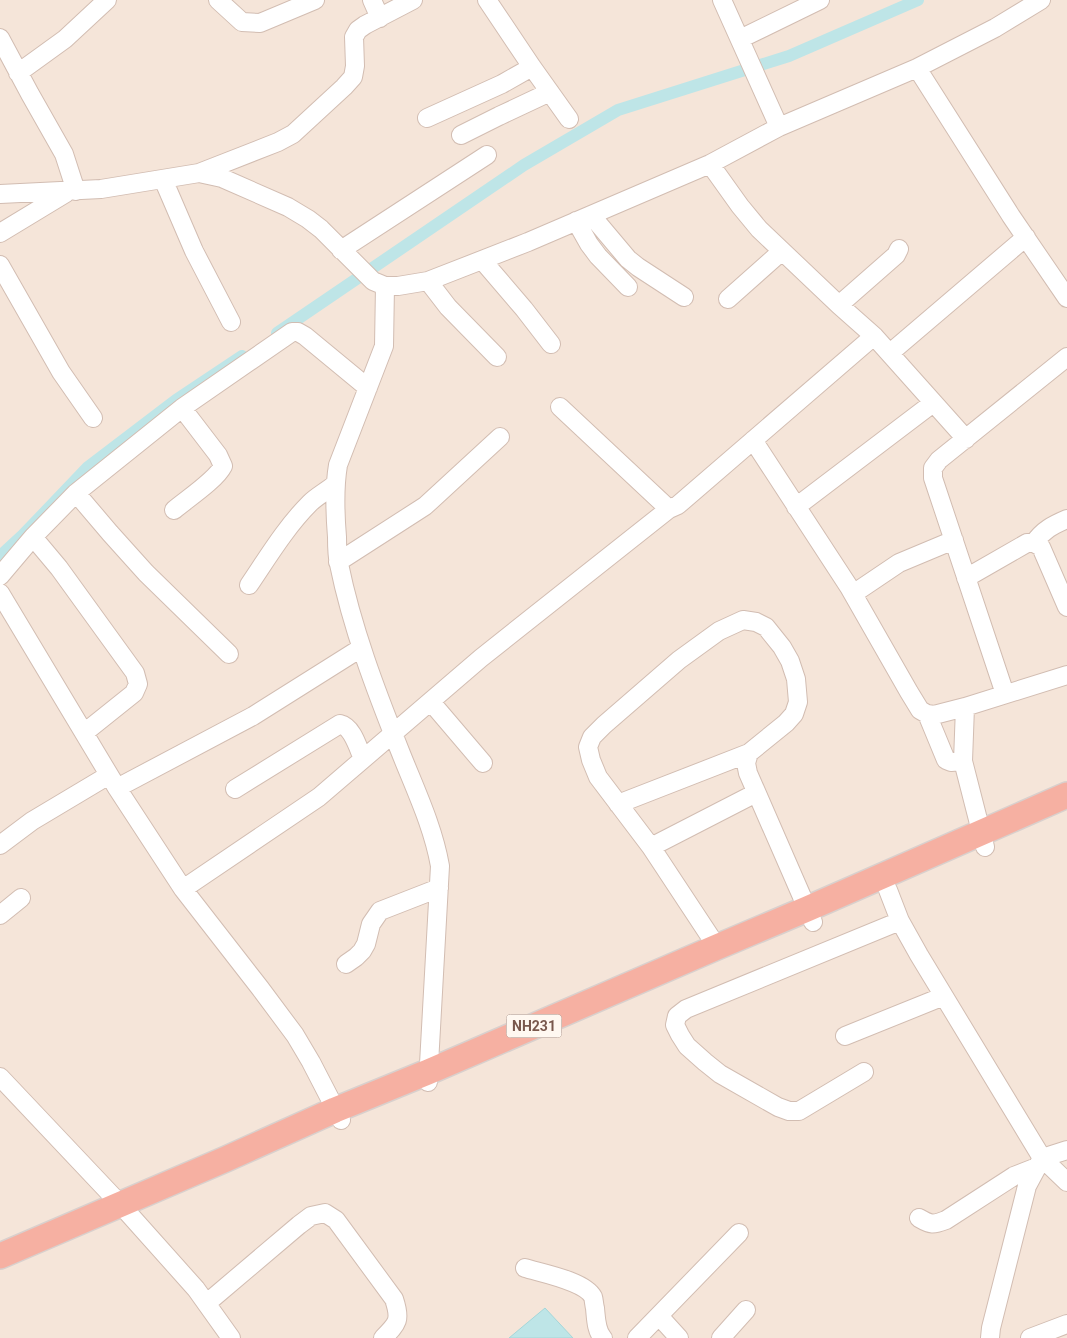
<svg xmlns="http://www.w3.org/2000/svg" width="1067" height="1338" font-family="Roboto,sans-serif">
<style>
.residential{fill:#f5e5d9}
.water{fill:#bee5e7;stroke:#a4d6d9}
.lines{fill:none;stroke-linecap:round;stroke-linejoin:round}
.canal{stroke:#bee5e7;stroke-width:12}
.minor-casing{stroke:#d2bdb2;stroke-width:20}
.highway-casing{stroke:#d9d0cd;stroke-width:28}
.minor{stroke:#fff;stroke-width:18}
.highway{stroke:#f6b0a2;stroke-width:25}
.labels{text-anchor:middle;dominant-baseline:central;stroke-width:4.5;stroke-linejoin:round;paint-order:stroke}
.shield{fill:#fff8f1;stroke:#a1887e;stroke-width:1}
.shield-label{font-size:14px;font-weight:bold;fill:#79584d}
</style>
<rect width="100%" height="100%" fill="#fdf4eb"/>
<path class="residential" d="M0,0H1067V1338H0Z"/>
<path class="water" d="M545,1308L573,1338H509Z"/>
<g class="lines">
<path class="canal" d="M277,333L524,165L618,110L789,56L918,0
M0,556L23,535L88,467L176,400L242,356"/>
<g class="minor-casing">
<path id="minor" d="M218,0L242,22L260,23L315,0
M372,0L380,18
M487,0L532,67L569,119
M722,0L779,127
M0,38L30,94L64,154L76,191
M740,39L820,0
M917,68L1011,216L1067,298
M18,73L65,39L107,0
M427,118L502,84L532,67
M461,135L499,116L550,92
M710,164L740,206L759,229L839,305L874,336L966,439
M199,173L278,142L293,134L344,87L353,77L355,66L354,37L358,30L365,25L413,0
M163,179L194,251L231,322
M0,194L101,189L199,173L222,178L288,207L308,219L321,229L373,281L385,286H398L428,281L528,242L710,164L779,127L917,68L995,28L1041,0
M591,215L628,259L638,267L684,297
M576,221L589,244L598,256L628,287
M0,233L66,193
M341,250L487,155
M482,260L524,309L551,344
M0,265L61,372L93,418
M428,281L448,307L497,357
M385,286L384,346L338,465C334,489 335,513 337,537C337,546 337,555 339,564C352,628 376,691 400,751C415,789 433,826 440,866L428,1082
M728,299L782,251
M839,305L896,255L899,249
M890,353L1026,237
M560,407L669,509
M753,440L849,587L909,692L920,710L927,714L934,715L965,707
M76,493L110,533L146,573L229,654
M796,507L933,403
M174,510C187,499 216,480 223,466L218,455L182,408
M33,537L59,568L135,673L138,684L134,693L84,733
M1034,543C1043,530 1053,525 1067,519
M338,562L425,506L500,437
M0,576L33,537L76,493L182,408L292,332H298L305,336L368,388
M966,578L1027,543H1034L1041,547L1067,607
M249,585C268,557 286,527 310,503C317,496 327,491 335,484
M0,593L117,788L183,889L260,988L295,1035L311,1062L341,1120
M853,594L899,563L954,540
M1005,694L933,478V468L939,460L1067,357
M431,702L483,763
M927,714L946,760L951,762L963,761
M117,788L253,716L361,648
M235,789L340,724C353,727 358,748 363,759
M618,804L749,753
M0,845L32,821L109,775
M651,847L756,793
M985,847L963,761L965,707L1067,675
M183,889L319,797L481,658L669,509L678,505L874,336
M888,890L900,921L919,955L1042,1158L1067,1182
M0,915L21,898
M717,947L651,847L598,777L591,760L588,747L592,737L604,725L679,660L719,631L743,620L756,622L766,627L782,647L790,661L796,679L798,702L794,714L786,723L749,753L746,763L748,773L813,922
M346,964L356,957L362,951L366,944L371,924L380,911L439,888
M845,1036L944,996
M864,1072L799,1111H789L778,1107L720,1074L705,1062L687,1046L680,1035L675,1025L677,1016L686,1009L900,921
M0,1077L121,1205L196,1289L231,1338
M919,1218C931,1225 933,1225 946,1220L1014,1176L1037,1167
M525,1268C541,1273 585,1281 593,1297C594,1300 594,1305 595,1308C596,1318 596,1331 603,1338
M207,1303L299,1225L311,1216L325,1213L336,1220L394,1299C401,1320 398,1323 383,1338
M659,1316L679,1338
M637,1338L739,1233
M721,1338L746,1310
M990,1338L991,1328L1027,1186L1042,1158L1067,1150
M1030,1338L1067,1324"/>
</g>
<g class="highway-casing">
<path id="highway" d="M0,1256L226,1159L335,1110L428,1072L717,947L807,909L1067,795"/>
</g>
<use href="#minor" class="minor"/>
<use href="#highway" class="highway"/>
</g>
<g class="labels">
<rect class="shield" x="506.5" y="1014.5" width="55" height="23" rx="4"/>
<g class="shield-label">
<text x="534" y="1026">NH231</text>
</g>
</g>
</svg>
